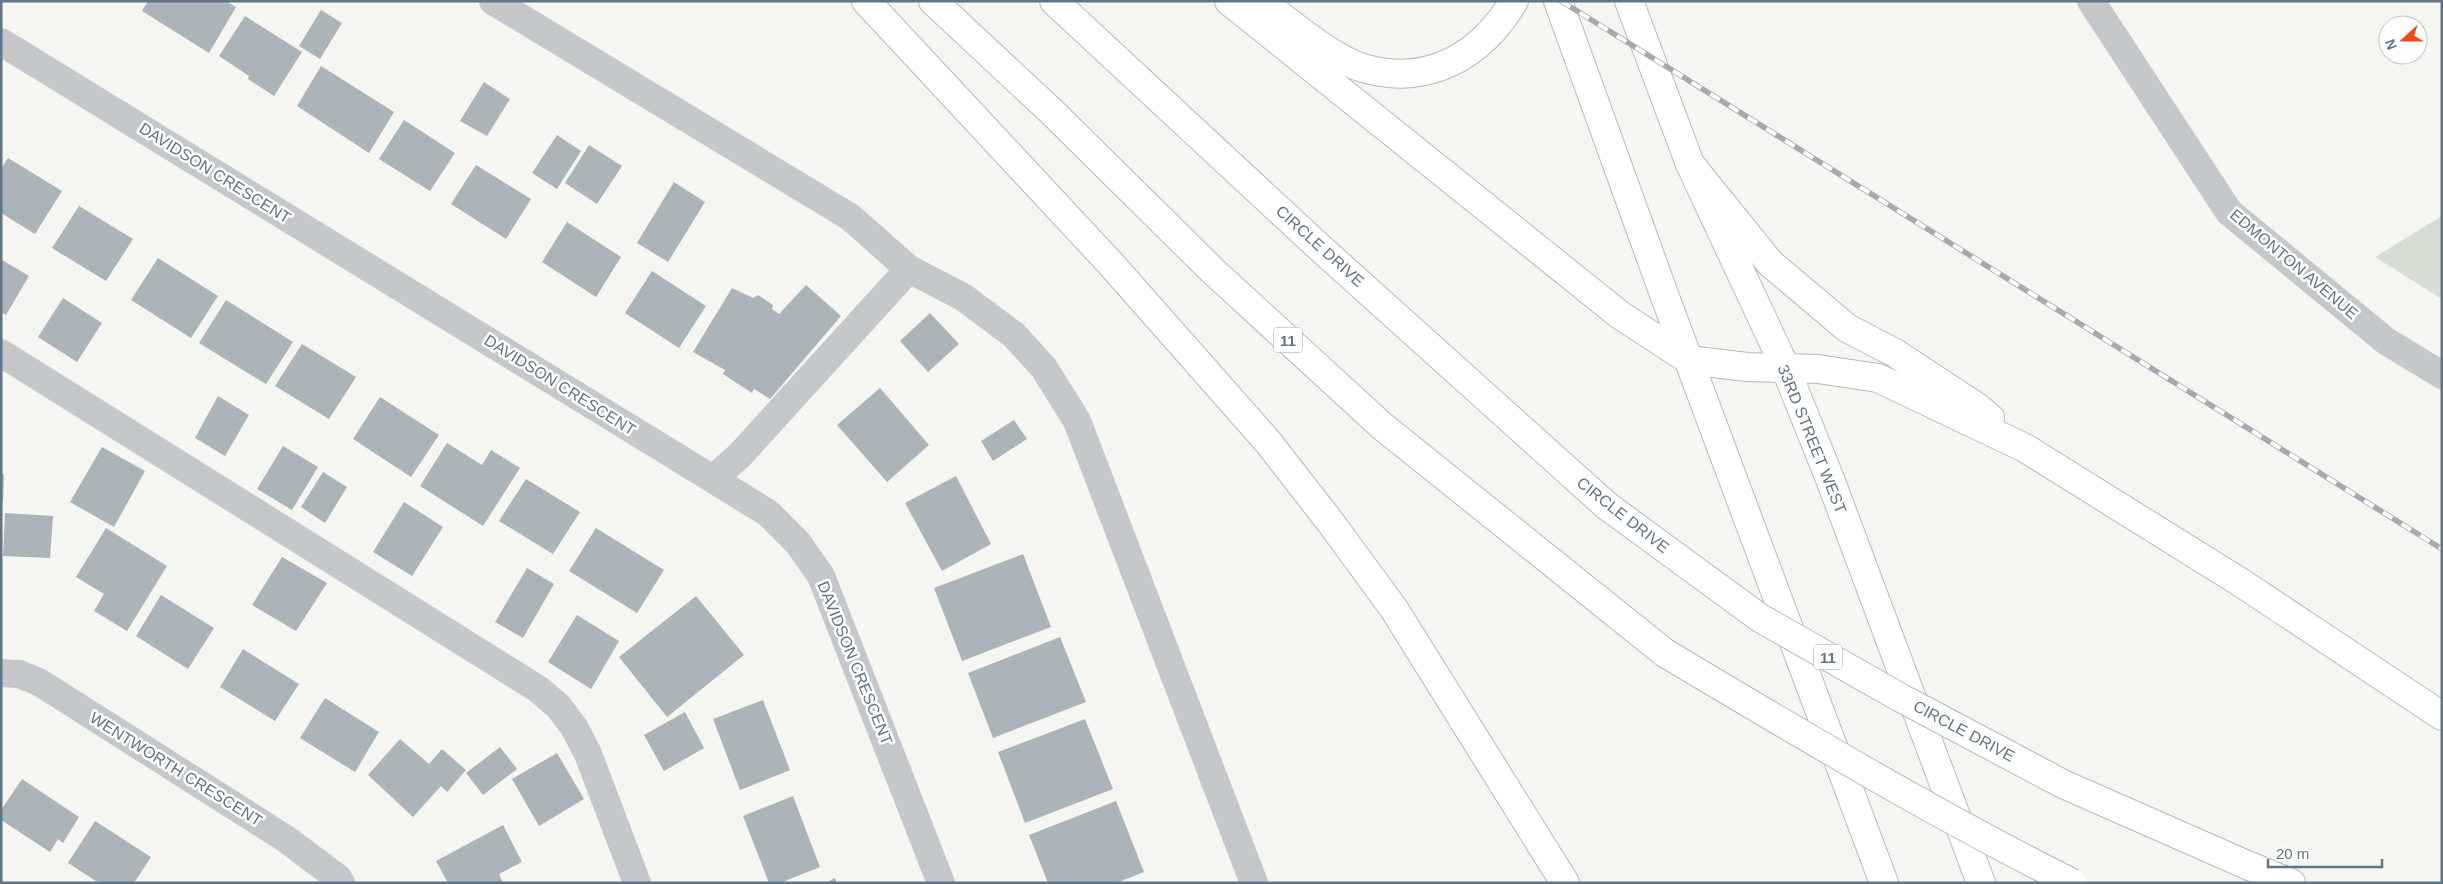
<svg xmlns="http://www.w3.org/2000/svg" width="2443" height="884" font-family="Arial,sans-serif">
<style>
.green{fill:#d6ddd2}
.building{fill:#abb4b9}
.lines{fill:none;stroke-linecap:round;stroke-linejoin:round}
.major-casing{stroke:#b7bbbf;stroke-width:30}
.highway-casing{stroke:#b6babd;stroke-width:30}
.minor{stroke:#c4c8cb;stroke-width:28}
.major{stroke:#fff;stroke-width:28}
.highway{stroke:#fff;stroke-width:28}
.rail-casing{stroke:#a4aab0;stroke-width:5.5}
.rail{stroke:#fff;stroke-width:4;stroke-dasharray:11;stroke-linecap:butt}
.highway-bridge-casing{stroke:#b6babd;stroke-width:30;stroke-linecap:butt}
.highway-bridge{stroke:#fff;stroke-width:28}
.labels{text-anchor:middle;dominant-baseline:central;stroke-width:5;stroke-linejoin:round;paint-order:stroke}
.shield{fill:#fff;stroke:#919eaa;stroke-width:1}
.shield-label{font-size:15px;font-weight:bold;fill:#627585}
.street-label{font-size:16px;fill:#627585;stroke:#fff}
</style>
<rect width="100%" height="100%" fill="#f5f5f1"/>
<path class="green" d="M2442,216V299L2375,257Z"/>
<path class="building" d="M148,1H226L236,7L209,53L142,11Z
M321,10L342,23L320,59L299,46Z
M245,16L302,52L274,96L248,79L249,76L219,56Z
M321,66L394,112L369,153L297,106Z
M484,82L510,99L487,136L460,121Z
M404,120L455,153L430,191L379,159Z
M557,135L581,151L557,189L532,173Z
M589,145L622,166L597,204L565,183Z
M8,158L62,191L35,234L1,213V169Z
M476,165L531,199L506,239L451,204Z
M674,182L705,202L668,262L637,243Z
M79,206L133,239L106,281L52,248Z
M567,222L621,257L596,297L542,262Z
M158,258L218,296L191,338L131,300Z
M2,260L29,276L6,315L1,312Z
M652,271L706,306L679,348L625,313Z
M806,285L841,316L770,399L754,389L752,393L723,374L725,370L693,352L732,288L753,298L758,295L773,305L772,309L779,314Z
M63,298L102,323L77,362L38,337Z
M226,300L293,342L266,384L199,343Z
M930,313L959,344L928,372L900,341Z
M302,344L356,377L329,419L275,386Z
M880,388L929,445L887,482L837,425Z
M218,396L249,415L225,456L195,438Z
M380,397L439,435L411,477L353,439Z
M1014,420L1027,439L993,461L981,441Z
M447,443L482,465L491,450L520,468L483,526L420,486Z
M283,446L318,467L292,510L257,489Z
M102,447L145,471L114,527L70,502Z
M323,472L347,487L325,523L301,507Z
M1,474H4L3,502H1Z
M956,476L991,544L942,571L905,503Z
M526,479L580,512L553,554L499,521Z
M404,502L443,527L412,576L373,552Z
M5,513L53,516L50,558L3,556Z
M106,528L167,566L127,631L94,611L104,594L76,577Z
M596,528L664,570L637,613L569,571Z
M1023,554L1051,627L962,661L934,588Z
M282,557L327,583L296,631L252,605Z
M527,568L554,584L523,638L495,622Z
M161,595L214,628L188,669L136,636Z
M696,596L744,655L667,717L619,657Z
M577,615L619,641L591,689L548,662Z
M1060,637L1086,702L993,738L968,673Z
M243,649L299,684L275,721L220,687Z
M325,698L379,732L355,772L300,738Z
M763,700L790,770L740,790L713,719Z
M685,712L704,748L664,771L644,735Z
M1085,719L1113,789L1025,823L998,752Z
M400,739L429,764L442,749L466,770L447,792L441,786L413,817L368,775Z
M500,747L517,769L483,795L466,773Z
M557,753L584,799L539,826L512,779Z
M22,779L79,817L63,843L58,839L50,852L1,820V810Z
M793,796L820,867L780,883H769L743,816Z
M1116,801L1144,872L1116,883H1048L1029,835Z
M95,821L151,857L134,883H99L68,863Z
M503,825L522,862L499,874L503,883H448L436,861Z
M835,878L837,883H825Z"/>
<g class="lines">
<g class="major-casing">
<path id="major" d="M1558,1L1665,297L1884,883
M1629,1L1690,164L1785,367L1830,479L1981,883"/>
</g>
<g class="highway-casing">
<path id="highway" d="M866,1L1111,264L1268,442L1331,523L1394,609L1565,883
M933,1L1052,112L1213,271L1382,426L1665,653
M1054,1L1318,246L1607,506
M1229,1L1620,315L1689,360L1747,367L1818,369L1878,378L2025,448L2240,582L2442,716
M1261,1C1289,22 1331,58 1363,68C1428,87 1481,56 1514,1
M1690,164L1770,263L1847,328L1895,353L1977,407L1990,418
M2063,784L2247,865L2291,883"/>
</g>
<path class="minor" d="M493,1L850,217L909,269L963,297L1014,335L1044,368L1077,421L1254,883
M2091,1L2229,212L2386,341L2442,375
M1,42L768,513L798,543L821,576L941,883
M1,353L538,689L558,706L574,727L588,754L637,883
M713,479L740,455L909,269
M1,673L19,674L39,682L286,839L338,878L341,883"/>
<use href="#major" class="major"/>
<use href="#highway" class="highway"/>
<g class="rail-casing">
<path id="rail" d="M1561,1L2442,549"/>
</g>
<use href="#rail" class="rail"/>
<g class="highway-bridge-casing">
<path id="highway-bridge" d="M1607,506L1760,618L1901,698L2063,784
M1665,653C1799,733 1933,813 2072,883"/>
</g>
<use href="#highway-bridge" class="highway-bridge"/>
</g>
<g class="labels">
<g class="shield">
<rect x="1274" y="327.5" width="28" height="25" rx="4"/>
<rect x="1814" y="644.5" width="28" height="25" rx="4"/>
</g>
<g class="shield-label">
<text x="1288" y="340">11</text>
<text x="1828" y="657">11</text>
</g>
<g class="street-label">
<text transform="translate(215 173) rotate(32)">DAVIDSON CRESCENT</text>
<text transform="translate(1320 246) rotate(42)">CIRCLE DRIVE</text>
<text transform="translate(2294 264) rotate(40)">EDMONTON AVENUE</text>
<text transform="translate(560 385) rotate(32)">DAVIDSON CRESCENT</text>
<text transform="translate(1812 439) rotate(68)">33RD STREET WEST</text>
<text transform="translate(1623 515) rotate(38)">CIRCLE DRIVE</text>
<text transform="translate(855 663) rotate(68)">DAVIDSON CRESCENT</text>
<text transform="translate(1964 731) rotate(28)">CIRCLE DRIVE</text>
<text transform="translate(176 769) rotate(32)">WENTWORTH CRESCENT</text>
</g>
</g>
<rect width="2443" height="884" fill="none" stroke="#627585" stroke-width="5"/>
<g transform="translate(2403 40) rotate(249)"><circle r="24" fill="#ffffff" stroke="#c0c8ce"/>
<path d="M0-4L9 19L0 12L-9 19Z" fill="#f14a16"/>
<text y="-8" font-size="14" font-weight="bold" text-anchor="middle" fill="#627585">N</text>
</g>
<path d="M2268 859v8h114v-8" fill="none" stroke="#627585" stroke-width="2.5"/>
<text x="2276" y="859" font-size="15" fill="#627585" stroke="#ffffff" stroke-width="4" paint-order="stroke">20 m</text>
</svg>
